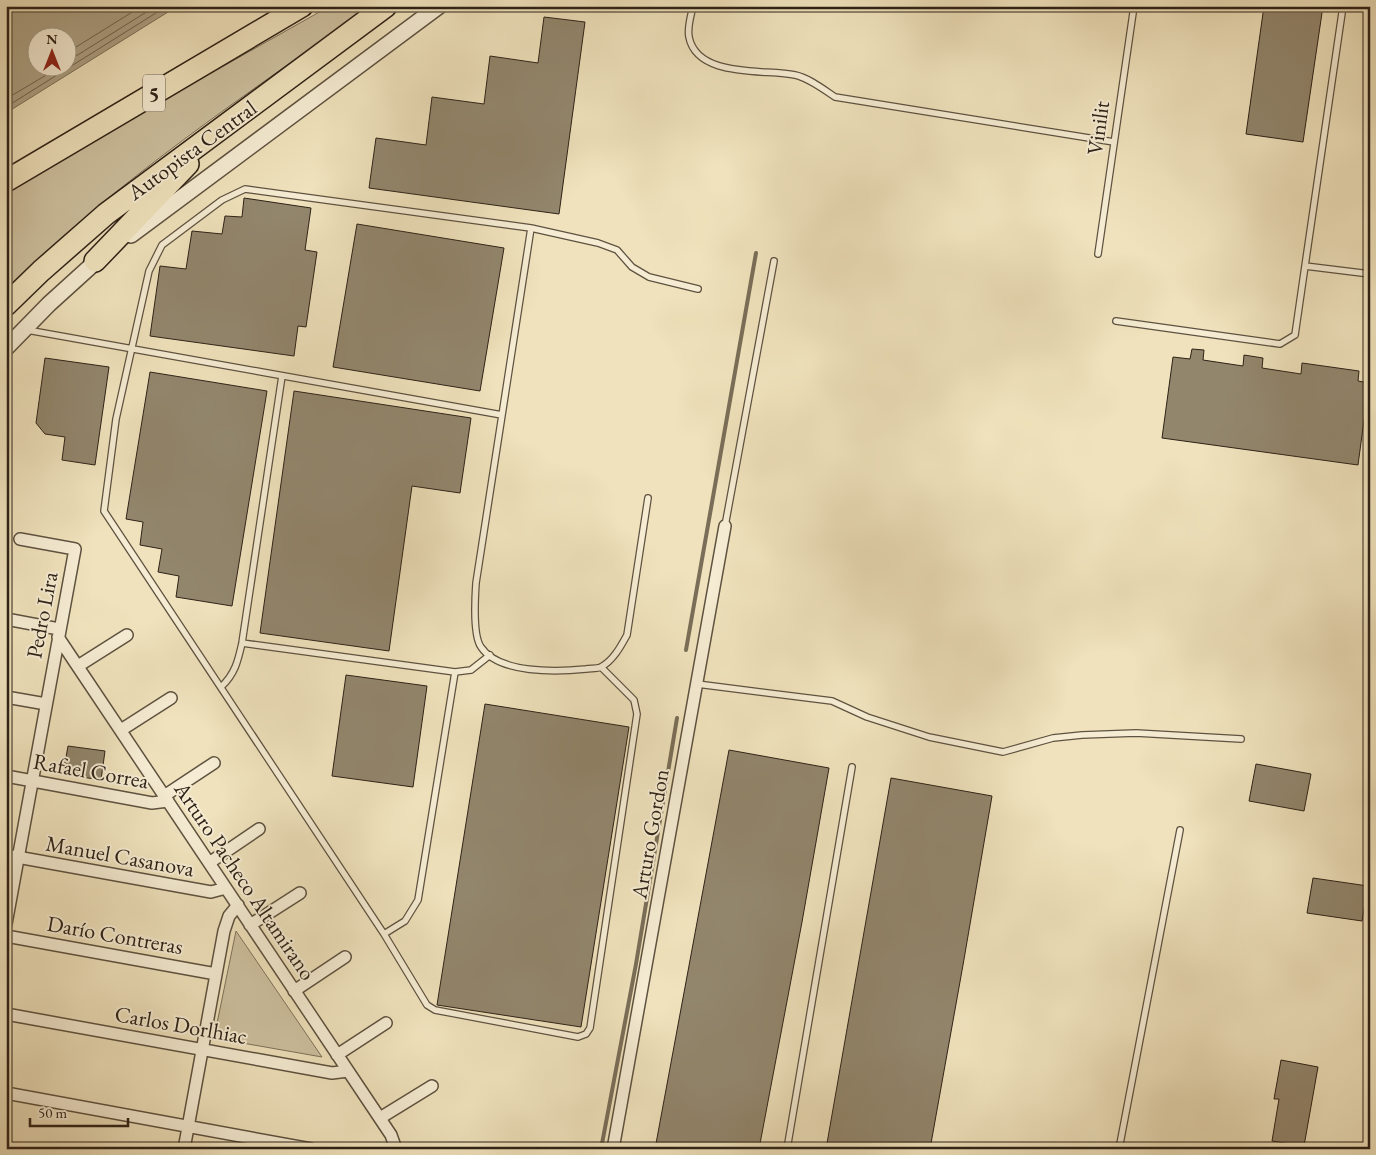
<svg xmlns="http://www.w3.org/2000/svg" width="1376" height="1155" font-family="'EB Garamond',serif">
<style>
.green{fill:#cec1a0;stroke:#7e725c}
.water{fill:#ada184;stroke:#7a6e58;fill-rule:evenodd}
.lines{fill:none;stroke-linecap:round;stroke-linejoin:round}
.shore{stroke:#6e624e;stroke-width:1}
.stream{stroke:#7a6e58;stroke-width:4}
.building{fill:#92866d;stroke:#2e2217}
.service-casing{stroke:#5e5240;stroke-width:8}
.minor-casing{stroke:#5e5240;stroke-width:14}
.tertiary-casing{stroke:#5e5240;stroke-width:18}
.motorway-casing{stroke:#2e2217;stroke-width:24}
.service{stroke:#f5ecd3;stroke-width:5.5}
.minor{stroke:#f5ecd3;stroke-width:11}
.tertiary{stroke:#f5ecd3;stroke-width:15}
.motorway{stroke:#efe2bc;stroke-width:21}
.labels{text-anchor:middle;dominant-baseline:central;stroke-width:4;stroke-linejoin:round;paint-order:stroke}
.shield{fill:#f5ecd3;stroke:#6a5f4f;stroke-width:1}
.shield-label{font-size:21px;font-weight:bold;fill:#2e2217}
.street-label{font-size:22px;fill:#2e2217;stroke:#f5ecd3}
</style>
<rect width="100%" height="100%" fill="#efe2bc"/>
<filter id="stains"><feTurbulence type="fractalNoise" baseFrequency=".004" numOctaves="4"/><feColorMatrix values="0 0 0 0 .2 0 0 0 0 .09 0 0 0 0 .02 0 0 0 .5 -.17"/></filter>
<radialGradient id="worn" r=".72"><stop offset=".6" stop-color="#630" stop-opacity="0"/><stop offset="1" stop-color="#630" stop-opacity=".3"/></radialGradient>
<path class="green" d="M330,6H371C246,95 115,181 6,290V194L158,103Z
M236,931L322,1057L214,1038Z"/>
<path class="water" d="M6,6H174L168,12L6,113ZM38,38H68V68H38Z"/>
<g class="lines">
<path class="shore" d="M68,52L142,6
M68,61L156,6
M6,99L58,68
M6,107L167,6"/>
<path class="stream" d="M686,650L756,253
M601,1149L636,964L677,718"/>
</g>
<path class="building" d="M1264,6H1323L1303,142L1246,134Z
M544,17L585,22L559,214L369,188L376,138L426,145L432,97L484,104L490,56L538,63Z
M244,198L311,208L305,250L317,252L306,327L298,326L294,356L150,336L160,266L186,269L192,231L222,234L225,216L242,217Z
M357,224L504,248L480,391L333,367Z
M1192,349L1204,350L1203,360L1243,366L1244,355L1263,358L1262,368L1301,374L1302,363L1359,371L1358,381L1369,383L1358,465L1162,438L1173,357L1190,359Z
M45,358L109,367L95,465L62,460L65,437L45,434L36,423Z
M150,372L267,391L232,606L176,597L179,576L158,572L162,549L140,545L143,522L126,519Z
M294,391L471,418L460,493L412,486L389,651L260,633Z
M346,675L427,686L413,787L332,776Z
M485,704L629,727L581,1027L437,1005Z
M68,746L105,751L101,780L63,774Z
M729,750L829,768L802,922L759,1149H655Z
M1256,764L1311,774L1304,811L1249,801Z
M891,778L992,796L963,965L930,1149H826Z
M1313,878L1368,886L1362,921L1307,913Z
M1281,1060L1318,1067L1304,1146L1272,1141L1279,1099H1274Z"/>
<g class="lines">
<g class="service-casing">
<path id="service" d="M693,6C691,16 687,27 689,37C697,78 764,69 795,75C809,78 823,89 835,97L1114,142
M1343,6L1305,266L1370,274
M531,228L476,583C475,598 473,636 481,647C499,674 557,672 586,669C590,668 597,669 601,667C613,661 621,646 627,635L648,498
M1098,254L1134,6
M1116,321L1280,344L1295,335L1305,266
M27,330L502,415
M725,526L774,261
M242,643L455,672L471,670L490,655
M601,667L634,700L637,714L590,1028L586,1034L578,1037L435,1010L427,1005L384,934L104,511L116,419L149,271L162,245L222,200L245,189L531,228L598,243L617,250L632,267L649,277L698,289
M697,684L832,701L867,717L929,737L1003,752L1053,738L1082,735L1136,733L1241,739
M221,687C235,674 238,661 242,643L282,376
M384,934L405,921L418,900L455,672
M787,1149L852,767
M1119,1149L1180,830"/>
</g>
<g class="minor-casing">
<path id="minor" d="M6,619L59,629
M58,637L391,1135L396,1149
M78,666L127,635
M6,697L46,704
M121,730L171,698
M6,776L152,803L168,801
M164,796L214,763
M6,855L211,892L226,888
M209,863L259,829
M6,924L75,549L20,539
M250,925L300,893
M6,936L216,974
M294,991L345,957
M6,1014L332,1073L348,1071
M337,1055L386,1023
M6,1093L311,1149
M380,1118L432,1086
M184,1149L224,931L229,916L238,905
M613,1149L725,526"/>
</g>
<g class="tertiary-casing">
<path id="tertiary" d="M131,235L439,6
M6,348L49,304L102,256"/>
</g>
<g class="motorway-casing">
<path id="motorway" d="M6,181L302,6
M95,261L188,164
M6,305L41,271L106,214L386,6"/>
</g>
<use href="#service" class="service"/>
<use href="#minor" class="minor"/>
<use href="#tertiary" class="tertiary"/>
<use href="#motorway" class="motorway"/>
</g>
<g class="labels">
<rect class="shield" x="143" y="74.5" width="22" height="37" rx="4"/>
<g class="shield-label">
<text x="154" y="93">5</text>
</g>
<g class="street-label">
<text transform="translate(1098 128) rotate(-82)">Vinilit</text>
<text transform="translate(192 150) rotate(-36)">Autopista Central</text>
<text transform="translate(42 615) rotate(-79)">Pedro Lira</text>
<text transform="translate(91 771) rotate(10)">Rafael Correa</text>
<text transform="translate(650 834) rotate(-80)">Arturo Gordon</text>
<text transform="translate(120 856) rotate(10)">Manuel Casanova</text>
<text transform="translate(245 881) rotate(56)">Arturo Pacheco Altamirano</text>
<text transform="translate(115 935) rotate(10)">Darío Contreras</text>
<text transform="translate(181 1025) rotate(10)">Carlos Dorlhiac</text>
</g>
</g>
<rect width="1376" height="1155" fill="none" stroke="#efe2bc" stroke-width="25"/>
<rect x="8" y="8" width="1361" height="1140" fill="none" stroke="#2e2217" stroke-width="2.5"/>
<rect x="12" y="12" width="1351" height="1130" fill="none" stroke="#2e2217"/>
<g transform="translate(52 52)"><circle r="24" fill="#f5ecd3" stroke="#a59b88"/>
<path d="M0-4L9 19L0 12L-9 19Z" fill="#8f2418"/>
<text y="-8" font-size="14" font-weight="bold" text-anchor="middle" fill="#2e2217">N</text>
</g>
<path d="M30 1118v8h98v-8" fill="none" stroke="#2e2217" stroke-width="2.5"/>
<text x="38" y="1118" font-size="15" fill="#2e2217" stroke="#f5ecd3" stroke-width="4" paint-order="stroke">50 m</text>
<rect width="100%" height="100%" filter="url(#stains)"/>
<rect width="100%" height="100%" fill="url(#worn)"/>
</svg>
